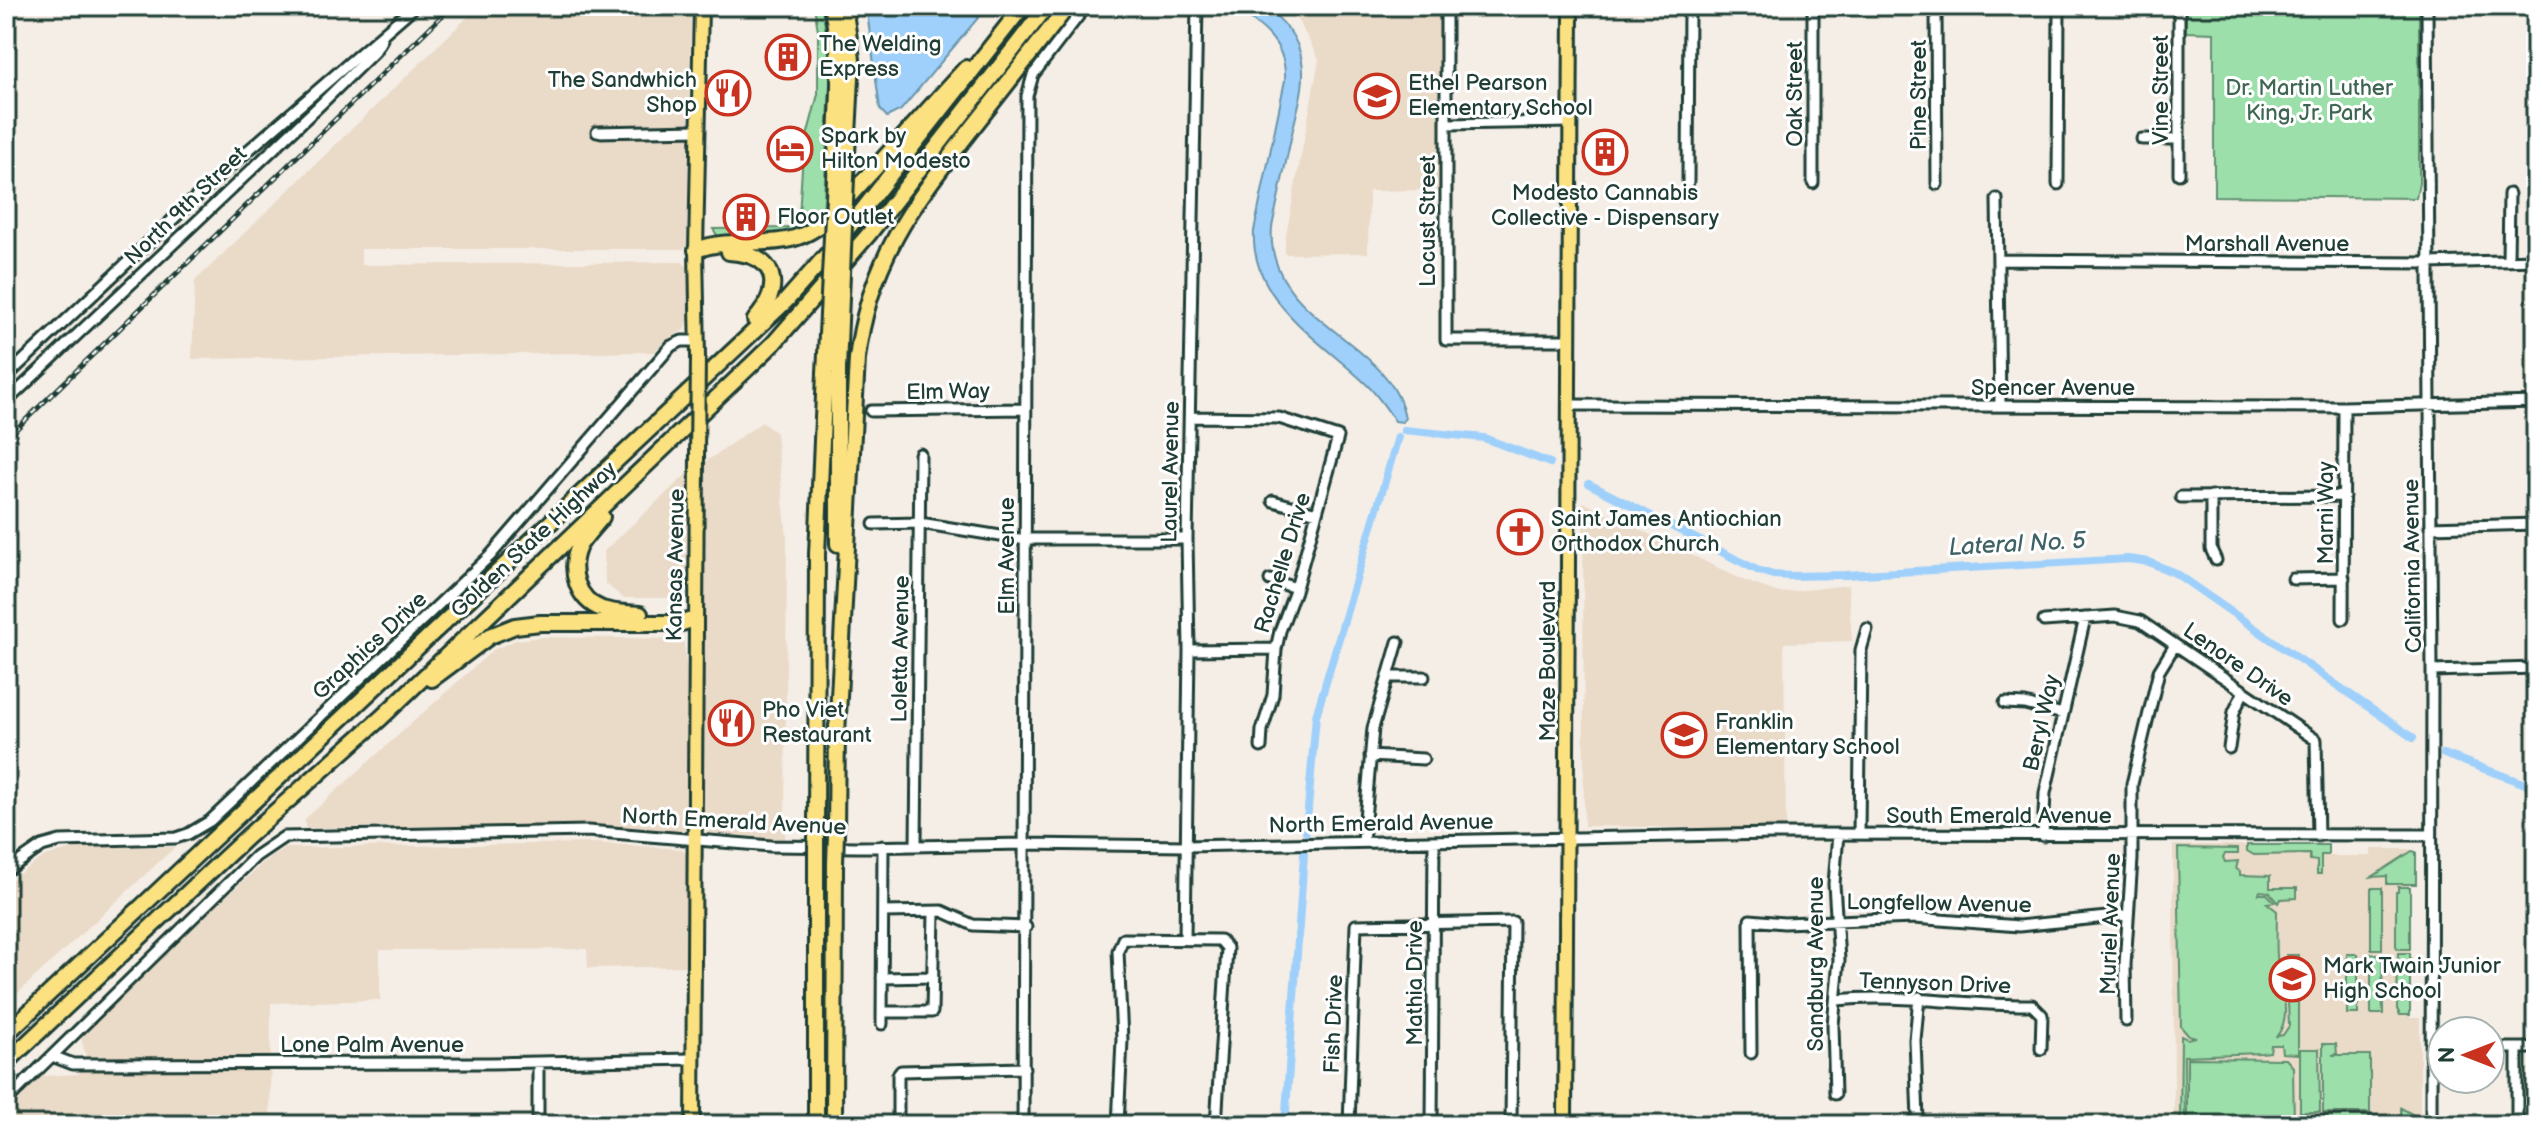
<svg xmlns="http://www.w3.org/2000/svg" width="2542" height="1131" font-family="'Balsamiq Sans',sans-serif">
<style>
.built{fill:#eadac8}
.green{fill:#9ddfaa;stroke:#5e8e6f;stroke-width:2}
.water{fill:#9ed0fb;stroke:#6b95ab;stroke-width:2}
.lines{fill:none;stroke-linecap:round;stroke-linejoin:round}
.canal{stroke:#9ed0fb;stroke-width:8}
.minor-casing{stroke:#1f3d34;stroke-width:15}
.major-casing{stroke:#1f3d34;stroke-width:18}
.highway-casing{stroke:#1f3d34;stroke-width:20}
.minor{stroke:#fff;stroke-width:9}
.major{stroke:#fbe180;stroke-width:12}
.highway{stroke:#fbe180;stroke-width:14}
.rail-casing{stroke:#1f3d34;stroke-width:5}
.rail{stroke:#fff;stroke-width:2;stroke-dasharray:6;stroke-linecap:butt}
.major-bridge-casing{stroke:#1f3d34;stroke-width:18;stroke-linecap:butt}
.highway-bridge-casing{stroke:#1f3d34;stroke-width:20;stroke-linecap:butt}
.major-bridge{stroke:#fbe180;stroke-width:12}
.highway-bridge{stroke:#fbe180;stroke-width:14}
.labels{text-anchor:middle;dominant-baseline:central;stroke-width:6;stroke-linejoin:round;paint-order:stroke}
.poi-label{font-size:22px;fill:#1f3d34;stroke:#fff;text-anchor:start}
.park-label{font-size:22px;fill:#3e6652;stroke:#fff}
.street-label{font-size:22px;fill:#1f3d34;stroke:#fff}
.water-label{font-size:24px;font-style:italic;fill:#3f6266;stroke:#fff}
</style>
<rect width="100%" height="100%" fill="#f5eee6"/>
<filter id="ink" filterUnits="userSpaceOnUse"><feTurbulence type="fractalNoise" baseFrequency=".0125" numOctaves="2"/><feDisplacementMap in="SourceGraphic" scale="16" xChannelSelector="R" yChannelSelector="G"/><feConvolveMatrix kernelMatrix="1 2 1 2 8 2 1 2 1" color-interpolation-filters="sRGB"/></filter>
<g filter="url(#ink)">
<path class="built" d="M479,6H691L687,245L683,249H361V265L682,262L688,268L689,319L684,330L666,340L654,352L192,359L195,281Z
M1284,6H1441L1440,190L1369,191L1368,253L1285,254V241L1319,60L1294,12Z
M762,422L776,433L787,538L785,840L709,833L703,828L704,463Z
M689,472L688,563L683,598H623L605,583L604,551Z
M1583,502L1745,581L1779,593L1848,585L1852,641L1784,643L1786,829L1584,826Z
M542,637L683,639L688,677L687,828L682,834L596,825L305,828V819L493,650L516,640Z
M597,843L682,849L687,855L693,966L588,968L587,949L380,950V1000L271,1003L270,1125H6V1112L41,1076L79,1074L86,1057L81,1037L218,904L266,860L286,848Z
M2173,845H2328L2329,856H2371V849H2408L2415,851L2416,884H2410V1018H2420V1125H2174Z
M81,847H175L6,1004V883L45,856Z"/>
<path class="green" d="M814,6H822L831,66L823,216C794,240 754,237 719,238L713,229L787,228L799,216L803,152L818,94V30Z
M2186,6H2419V182L2416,198L2214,196V33L2186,32Z
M2247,845H2328V855H2321V874H2317V861L2310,860V854L2254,855L2247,851Z
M2178,848L2238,849V854H2225L2223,857L2225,862L2238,861L2236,869L2240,871V875L2270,876V888H2297V898L2281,899L2279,903L2269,892L2260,891L2259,894H2267L2275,902L2267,903L2277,911C2277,926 2276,942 2277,956C2279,982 2294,1015 2277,1036L2283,1035L2289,1026L2286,955H2298V1054L2282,1053L2281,1045H2271L2270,1052L2261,1053L2184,1056L2185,1125H2180L2181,1036L2187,1039L2196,1037L2188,1035L2181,1027Z
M2412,851L2416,852V884H2387V876L2372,877Z
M2398,887H2410V949H2398L2396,946V892H2398Z
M2371,888H2382V949H2371Z
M2398,953H2410V1015H2400L2397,1009Z
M2347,954H2358V1014H2347Z
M2371,954H2382L2383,1014H2371Z
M2323,1044H2336L2337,1054L2332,1055H2370V1113H2323Z
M2300,1049H2319L2320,1112H2300Z
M2187,1058L2286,1059L2293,1067L2294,1125H2187Z
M2401,1108L2414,1115V1125H2295V1116H2401Z"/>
<path class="water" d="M869,6H988L901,110L887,117L880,109L867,12Z
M1229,6H1263C1283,19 1298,37 1302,61C1306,83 1298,107 1293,129C1286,162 1279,195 1272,227C1264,321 1391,338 1405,418L1402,422L1395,421C1386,408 1377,394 1365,383C1320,340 1250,300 1254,231L1285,80C1287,41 1259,23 1229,6Z"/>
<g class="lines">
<path class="canal" d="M1404,430L1484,438L1550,463
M1589,484L1757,570L1773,575L1790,576L1845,575L2128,559L2149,562L2175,573L2413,738
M2444,754L2536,788
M1306,832L1316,716L1398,437
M1285,1125L1304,854"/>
<g class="minor-casing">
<path id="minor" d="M1446,6V340H1570
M1813,6V183
M1936,6L1937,184
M2179,6V174
M2427,6L2432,671L2431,1125
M1446,124L1571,122
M597,132L699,130
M2142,139H2179
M1688,182L1689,6
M2058,184L2059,6
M1997,199L2000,405
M1998,260L2428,263L2536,260
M2508,260L2509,194
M6,377L221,174L415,6
M6,402L321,104L375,51L382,39
M1570,405L2344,407L2536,402
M871,411L1025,409
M1191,417L1279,418L1338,437L1296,588L1280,631L1276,649L1273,695L1262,730L1261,747
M2211,496V549L2216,560
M2181,497L2344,496
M1273,501L1317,513
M874,524L920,523L1019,539H1187
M2430,527L2536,524
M2293,579L2344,578
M1270,580L1296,588
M2343,619L2344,407
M2044,621L2115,616L2140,621L2316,740L2318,836
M1189,650L1276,649
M2432,671L2536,668
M1388,677H1424
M2005,703L2025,704L2063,714
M2229,748L2234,712L2244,691
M1370,756L1423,759
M1859,834L1861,650L1867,629
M2043,836L2045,793L2085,618
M1363,842L1373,728L1398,642
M916,845L920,454
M6,871L42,846L60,841L176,838L188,834L210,821L490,556L671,346L682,341H698
M883,912L942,911L973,925L1026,927
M1185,939L1189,650L1187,539L1197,6
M882,978L933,977
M1836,1000C1902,993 1966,1006 2032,1005L2042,1015L2041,1049
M882,1012H932L934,912
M2126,1021L2125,965L2132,859V784L2159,671L2175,645
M882,1024L883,846
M2490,1048H2536
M2517,1048V1125
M1751,1053L1750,920L1784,923L1914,918L2019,926L2127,915
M52,1056L73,1064L491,1063L693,1059
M538,1062V1125
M1835,1094L1833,1025L1839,960L1834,884L1838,834
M6,1101L256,856L284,837L588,831L771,846L858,847L1024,844L1185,846L1773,834L2431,835
M1918,1120L1915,1040L1919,997
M898,1125V1075L901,1071L1024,1068
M1023,1125L1027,96L1033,75L1086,6
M1118,1125L1122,1040L1118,951L1123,939L1220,940L1227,948L1216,1125
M1349,1125L1356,925L1513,922L1511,1125
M1432,1125L1434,841"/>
</g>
<g class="major-casing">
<path id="major" d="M698,357L696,250L701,6
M693,1125L697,457
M1565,1125L1571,6"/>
</g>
<g class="highway-casing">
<path id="highway" d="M831,6C844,57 838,107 836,159
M844,6L852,59L847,154
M696,250C748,231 788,261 835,212L966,68
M729,252C777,255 784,286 755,320
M838,369V544
M602,517C595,526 585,536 579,546C568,570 577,600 602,609C614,613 627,613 640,614
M432,679L490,636L515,626L540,623H682L695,619
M837,734L857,359C869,259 914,203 973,127C1005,86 1037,46 1068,6
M816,834L817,554L825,373
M836,834L837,725
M6,1034L785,302L831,250L1023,6
M6,1063L248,836L381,718L773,344L868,235L1047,6
M816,1125V863
M834,1125L835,863"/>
</g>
<use href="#minor" class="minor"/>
<use href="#major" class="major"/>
<use href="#highway" class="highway"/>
<g class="rail-casing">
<path id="rail" d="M6,439L452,6"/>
</g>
<use href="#rail" class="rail"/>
<g class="major-bridge-casing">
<path id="major-bridge" d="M697,457L698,357"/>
</g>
<g class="highway-bridge-casing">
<path id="highway-bridge" d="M838,369L847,154
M825,373L836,159
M816,834V863
M835,863L836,834"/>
</g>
<use href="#major-bridge" class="major-bridge"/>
<use href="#highway-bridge" class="highway-bridge"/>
</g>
</g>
<defs>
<g id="building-ring" transform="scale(2.3)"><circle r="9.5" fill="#fff" stroke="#c8321e" stroke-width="1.5"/><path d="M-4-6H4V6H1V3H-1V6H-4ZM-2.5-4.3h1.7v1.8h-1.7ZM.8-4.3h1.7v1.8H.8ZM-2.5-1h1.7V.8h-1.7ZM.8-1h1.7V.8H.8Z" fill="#c8321e"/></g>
<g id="restaurant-ring" transform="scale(2.3)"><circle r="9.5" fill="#fff" stroke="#c8321e" stroke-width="1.5"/><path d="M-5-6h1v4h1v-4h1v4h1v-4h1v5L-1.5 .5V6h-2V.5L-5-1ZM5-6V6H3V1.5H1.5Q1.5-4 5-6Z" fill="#c8321e"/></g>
<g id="school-ring" transform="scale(2.3)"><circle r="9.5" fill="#fff" stroke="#c8321e" stroke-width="1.5"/><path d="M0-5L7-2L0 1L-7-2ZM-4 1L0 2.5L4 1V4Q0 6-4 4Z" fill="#c8321e"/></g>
<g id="hotel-ring" transform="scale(2.3)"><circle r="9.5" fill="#fff" stroke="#c8321e" stroke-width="1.5"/><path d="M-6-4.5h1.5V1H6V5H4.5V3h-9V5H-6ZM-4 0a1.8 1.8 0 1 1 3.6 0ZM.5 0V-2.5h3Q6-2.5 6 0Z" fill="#c8321e"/></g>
<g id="church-ring" transform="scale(2.3)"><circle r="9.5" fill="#fff" stroke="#c8321e" stroke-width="1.5"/><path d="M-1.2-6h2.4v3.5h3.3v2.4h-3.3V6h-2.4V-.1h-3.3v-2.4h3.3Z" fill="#c8321e"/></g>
</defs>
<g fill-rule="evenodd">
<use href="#building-ring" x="788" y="57"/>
<use href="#restaurant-ring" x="728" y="93"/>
<use href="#school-ring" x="1377" y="96"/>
<use href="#hotel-ring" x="790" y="149"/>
<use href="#building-ring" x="1605" y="152"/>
<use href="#building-ring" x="746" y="217"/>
<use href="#church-ring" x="1520" y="532"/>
<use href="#restaurant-ring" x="731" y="723"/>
<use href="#school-ring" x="1684" y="735"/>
<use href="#school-ring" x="2292" y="979"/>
</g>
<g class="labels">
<g class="poi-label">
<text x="819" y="44">The Welding<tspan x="819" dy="25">Express</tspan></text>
<text x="697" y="80" text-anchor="end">The Sandwhich<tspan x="697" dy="25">Shop</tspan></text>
<text x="1408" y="83">Ethel Pearson<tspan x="1408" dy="25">Elementary School</tspan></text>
<text x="821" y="136">Spark by<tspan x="821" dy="25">Hilton Modesto</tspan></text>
<text x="1605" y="193" text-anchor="middle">Modesto Cannabis<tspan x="1605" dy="25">Collective - Dispensary</tspan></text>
<text x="777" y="217">Floor Outlet</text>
<text x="1551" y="519">Saint James Antiochian<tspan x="1551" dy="25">Orthodox Church</tspan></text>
<text x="762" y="710">Pho Viet<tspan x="762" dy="25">Restaurant</tspan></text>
<text x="1715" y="722">Franklin<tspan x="1715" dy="25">Elementary School</tspan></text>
<text x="2323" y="966">Mark Twain Junior<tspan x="2323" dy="25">High School</tspan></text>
</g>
<g class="park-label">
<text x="2309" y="88">Dr. Martin Luther<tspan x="2309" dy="25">King, Jr. Park</tspan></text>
</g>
<g class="street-label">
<text transform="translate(2161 90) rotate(-90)">Vine Street</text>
<text transform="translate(1795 94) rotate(-90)">Oak Street</text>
<text transform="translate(1919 95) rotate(-90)">Pine Street</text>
<text transform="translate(186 206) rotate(-44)">North 9th Street</text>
<text transform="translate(1428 221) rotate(-90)">Locust Street</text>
<text x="2267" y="244">Marshall Avenue</text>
<text x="2053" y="388">Spencer Avenue</text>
<text transform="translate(948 392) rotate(-1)">Elm Way</text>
<text transform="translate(1171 472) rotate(-89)">Laurel Avenue</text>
<text transform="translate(2326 513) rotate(-90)">Marni Way</text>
<text transform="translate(534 540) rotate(-43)">Golden State Highway</text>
<text transform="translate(1007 556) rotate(-90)">Elm Avenue</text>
<text transform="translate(1283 563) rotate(-73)">Rachelle Drive</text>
<text transform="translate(676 565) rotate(-89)">Kansas Avenue</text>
<text transform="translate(2413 566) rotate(-91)">California Avenue</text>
<text transform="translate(370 646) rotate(-43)">Graphics Drive</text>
<text transform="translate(901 649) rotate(-89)">Loletta Avenue</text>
<text transform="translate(1548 661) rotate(-90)">Maze Boulevard</text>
<text transform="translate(2238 665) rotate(35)">Lenore Drive</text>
<text transform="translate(2042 723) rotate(-77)">Beryl Way</text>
<text x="1999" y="816">South Emerald Avenue</text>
<text transform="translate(734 822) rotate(3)">North Emerald Avenue</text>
<text transform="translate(1381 824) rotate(-1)">North Emerald Avenue</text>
<text transform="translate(1939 904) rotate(1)">Longfellow Avenue</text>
<text transform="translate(2111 924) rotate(-88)">Muriel Avenue</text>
<text transform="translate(1816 964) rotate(-90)">Sandburg Avenue</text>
<text transform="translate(1415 983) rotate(-90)">Mathia Drive</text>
<text transform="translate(1935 984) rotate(2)">Tennyson Drive</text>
<text transform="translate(1334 1024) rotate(-88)">Fish Drive</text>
<text x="372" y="1045">Lone Palm Avenue</text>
</g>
<g class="water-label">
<text transform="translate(2017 544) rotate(-3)">Lateral No. 5</text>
</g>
</g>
<rect width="2542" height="1131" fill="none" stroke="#fff" stroke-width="32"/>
<rect x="16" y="16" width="2510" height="1099" fill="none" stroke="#1f3d34" stroke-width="3" filter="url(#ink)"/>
<g transform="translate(2466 1055) rotate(270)"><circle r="38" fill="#ffffff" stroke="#a5b1ae" stroke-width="2"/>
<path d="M0-6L14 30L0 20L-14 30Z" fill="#c8321e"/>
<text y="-12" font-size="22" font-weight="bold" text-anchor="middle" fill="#1f3d34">N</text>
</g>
</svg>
